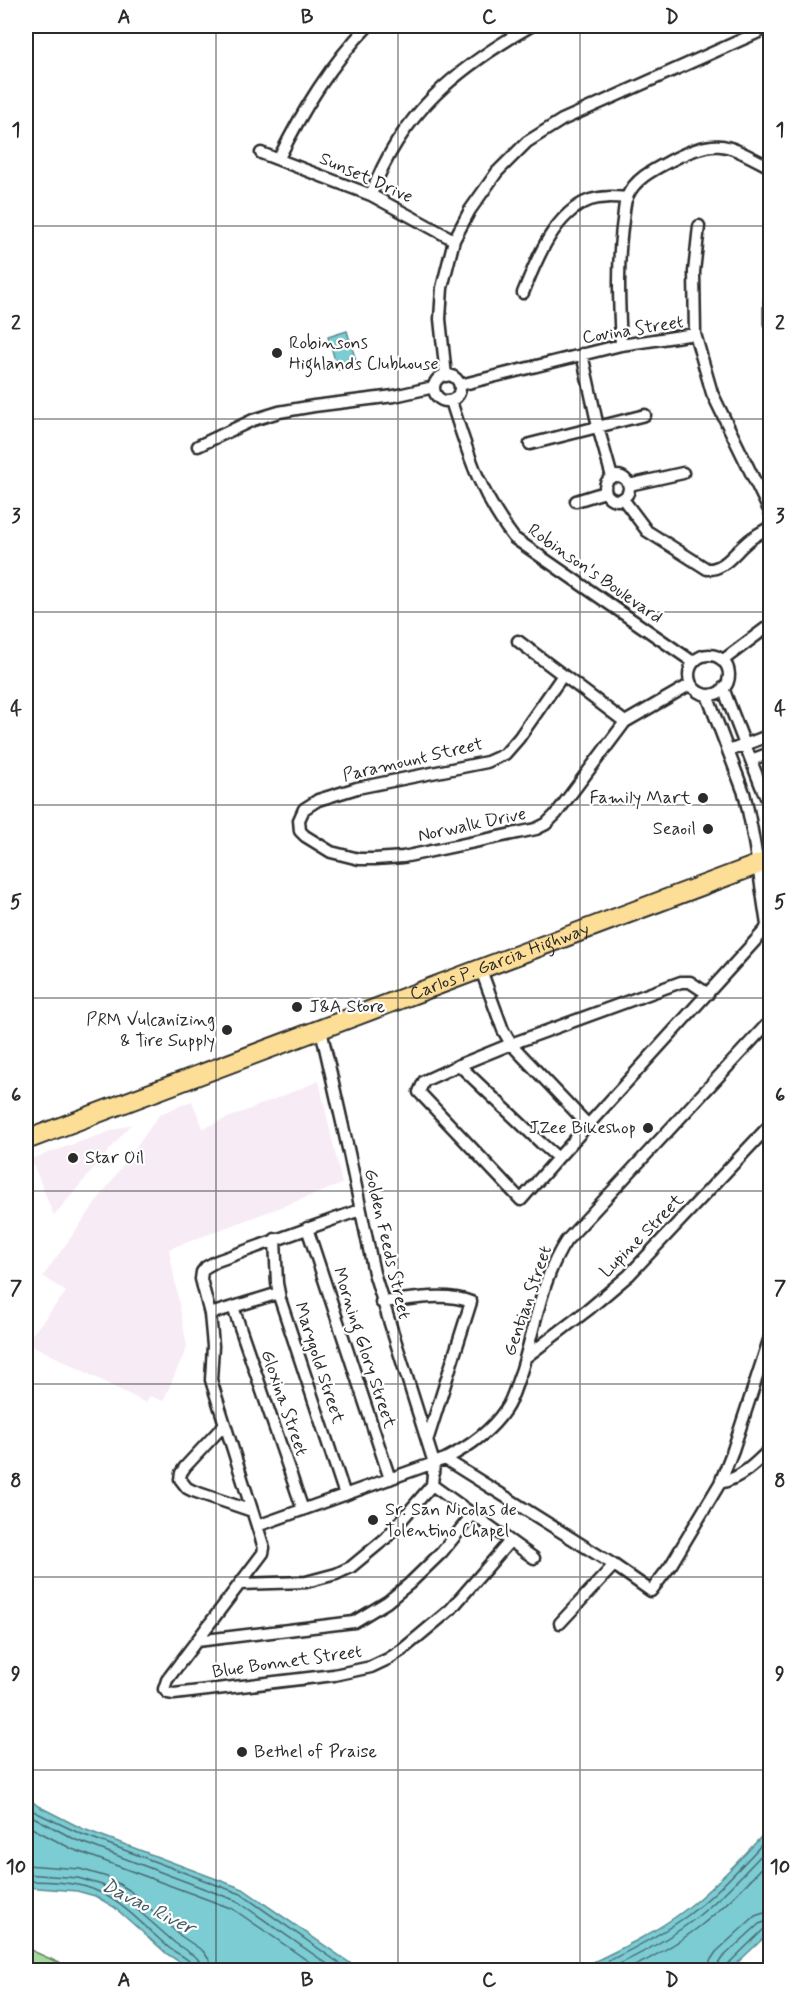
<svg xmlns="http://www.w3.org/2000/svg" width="796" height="1996" font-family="Mynerve,sans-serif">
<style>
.built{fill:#f7ebf6}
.green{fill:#a4da9e;stroke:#688264;stroke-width:1.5}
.water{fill:#7bccd4;stroke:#5b8c90;stroke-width:1.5}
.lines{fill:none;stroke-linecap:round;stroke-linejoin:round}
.shore{stroke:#4b6b6f;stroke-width:1.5}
.street-casing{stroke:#2b2b2b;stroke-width:15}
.highway-casing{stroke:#2b2b2b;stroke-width:22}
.street{stroke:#fff;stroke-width:10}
.highway{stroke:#fcde96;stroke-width:18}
.grid{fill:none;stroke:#2b2b2b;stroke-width:1.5;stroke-opacity:0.55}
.poi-dot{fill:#2b2b2b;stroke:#fff;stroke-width:2}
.labels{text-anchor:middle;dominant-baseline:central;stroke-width:4.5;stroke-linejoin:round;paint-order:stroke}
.street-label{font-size:18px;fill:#2b2b2b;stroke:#fff}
.poi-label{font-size:18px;fill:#2b2b2b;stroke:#fff;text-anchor:start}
.water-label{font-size:20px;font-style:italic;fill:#435b5e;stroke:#fff}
.neatline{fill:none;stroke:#2b2b2b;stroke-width:2}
.grid-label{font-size:20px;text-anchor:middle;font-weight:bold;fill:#2b2b2b}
</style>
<rect width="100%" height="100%" fill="#fff"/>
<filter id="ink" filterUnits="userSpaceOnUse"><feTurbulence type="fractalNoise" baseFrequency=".0167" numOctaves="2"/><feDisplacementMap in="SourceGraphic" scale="12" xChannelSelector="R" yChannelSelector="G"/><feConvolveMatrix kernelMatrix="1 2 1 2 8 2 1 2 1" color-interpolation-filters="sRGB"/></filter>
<g filter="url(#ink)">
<path class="built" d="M319,1081L342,1184L169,1249L187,1347L163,1401L150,1396L146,1403L26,1342L66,1292L43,1276L160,1114L192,1101L203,1128Z
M131,1124L54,1216L31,1159Z"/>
<path class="green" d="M26,1948L75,1970H26Z
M770,1954V1970H752Z"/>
<path class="water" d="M347,331L357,364L338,370L328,337Z
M26,1796L38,1806L81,1828L243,1889L360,1970H192L167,1954L114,1907L95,1896L77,1891L26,1887Z
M770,1827V1932L733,1967L728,1970H577C614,1952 652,1935 685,1910C716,1886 744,1856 770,1827Z"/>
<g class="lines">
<path class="shore" d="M26,1804L35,1812L79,1833L241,1894L349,1970
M26,1813L76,1840L237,1901L336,1970
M26,1825L72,1849L233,1909L321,1970
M26,1865L80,1869L107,1877L129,1890L181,1936L203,1951L210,1961L211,1970
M26,1874L78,1878L102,1885L123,1897L175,1943L197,1958L201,1964L202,1970
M26,1881C49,1882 78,1881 99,1892C125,1904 146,1928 168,1947C176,1954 193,1959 194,1970
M590,1970C624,1954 657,1937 687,1916C718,1893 744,1863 770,1836
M607,1970C637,1956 666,1941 692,1921C721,1899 745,1872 770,1846
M627,1970C652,1958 677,1944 699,1927C725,1907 748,1883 770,1859
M709,1970L710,1961L716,1952L755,1916L770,1911
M718,1970V1964L722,1958L759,1924L770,1920
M725,1970L728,1964L764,1929L770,1928"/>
<g class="street-casing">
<path id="street" d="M261,153L371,195L454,240
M279,158C303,110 330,65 368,26
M371,195C400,114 457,68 531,26
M699,226L694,272L695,334L712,393L770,512
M523,293C536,261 554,213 590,200C602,196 614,197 627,198
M770,301V324
M621,345C619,303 617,262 623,220C624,213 624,204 627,197C635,178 655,169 672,160C719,136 727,145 770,167
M582,354L598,427L612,477
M434 388a13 13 0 1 1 26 0a13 13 0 1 1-26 0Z
M446,376L440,319L442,288L454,240L470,210L497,172L527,142L562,120L770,27
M460,385L621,345L695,334
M451,401C468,453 479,493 514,538L693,662
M530,444L645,415
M198,446L253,420L279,412L314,406L394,396L434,387
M605 488a12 12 0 1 1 24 0a12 12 0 1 1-24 0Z
M629,485L683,473
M623,499L647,531L707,569C724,570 734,553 746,543C753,536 762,532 770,527
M576,501L605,492
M518,641L625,722
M689 675a20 20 0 1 1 40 0a20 20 0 1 1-40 0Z
M722,661L770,625
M563,675L519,738L505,754L487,762L357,788L318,800L304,809L299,820L300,831L305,836L331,852L359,859H375L403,857L536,829L546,824L556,814L625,722L691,684
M723,688L761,786L770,806
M707,695L744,793C755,836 760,881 767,925L765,930L558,1158L521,1200L419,1092L424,1081L457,1066L511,1044L681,982H690L708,994
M729,751L770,735
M751,760L770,753
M481,970L503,1030L511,1044L589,1126
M459,1065L541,1143L558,1158
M360,1210L217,1261L206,1267L202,1272L201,1279L210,1314L213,1346L211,1380L264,1548L263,1553L167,1680L164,1689L168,1693L174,1694L334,1675L371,1667L388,1659L402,1650L451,1609L510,1541
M307,1228L390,1479
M275,1239L277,1283L280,1299L345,1495
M381,1302C409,1300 445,1291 471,1302L427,1441
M233,1307L303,1510
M210,1314L279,1293
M526,1357L589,1309L629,1275L770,1125
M224,1425L185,1467L181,1473L180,1479L187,1488L193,1491L252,1511
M445,1459L614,1565L651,1591L671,1565L720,1483L733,1450L770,1337
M720,1483C741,1478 755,1464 770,1449
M432,1485L534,1558
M257,1526L445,1459C467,1448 491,1431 505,1410C513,1399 516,1384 521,1372C535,1329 541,1279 566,1241L770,1021
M240,1584L306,1582L336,1574L351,1567L386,1538L432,1485L434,1463L374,1273L349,1153L321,1030
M560,1623L614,1565
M197,1641L354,1622L387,1602L409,1584L442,1552L473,1514"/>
</g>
<g class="highway-casing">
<g id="highway">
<path id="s1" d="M26,1140L770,860"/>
</g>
</g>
<use href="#street" class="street"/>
<use href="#highway" class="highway"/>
</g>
</g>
<path class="grid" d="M216,26V1970M398,26V1970M580,26V1970M26,226H770M26,419H770M26,612H770M26,805H770M26,998H770M26,1191H770M26,1384H770M26,1577H770M26,1770H770"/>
<g class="poi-dot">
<circle cx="277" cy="353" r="6"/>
<circle cx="703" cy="798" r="6"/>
<circle cx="708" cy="829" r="6"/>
<circle cx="297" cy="1007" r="6"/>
<circle cx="227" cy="1030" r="6"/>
<circle cx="648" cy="1128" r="6"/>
<circle cx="73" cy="1158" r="6"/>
<circle cx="373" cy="1520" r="6"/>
<circle cx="242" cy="1752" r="6"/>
</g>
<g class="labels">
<g class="street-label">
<text transform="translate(366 178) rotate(24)">Sunset Drive</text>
<text transform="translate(633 330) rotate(-9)">Covina Street</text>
<text transform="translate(595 574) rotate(35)">Robinson's Boulevard</text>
<text transform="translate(413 760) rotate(-13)">Paramount Street</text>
<text transform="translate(472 825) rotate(-12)">Norwalk Drive</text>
<text stroke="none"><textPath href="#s1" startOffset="506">Carlos P. Garcia Highway</textPath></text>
<text transform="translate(642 1236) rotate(-45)">Lupine Street</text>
<text transform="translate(387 1244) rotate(77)">Golden Feeds Street</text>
<text transform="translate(528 1301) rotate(-71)">Gentian Street</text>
<text transform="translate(364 1348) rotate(72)">Morning Glory Street</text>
<text transform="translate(319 1363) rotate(72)">Marygold Street</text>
<text transform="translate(284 1403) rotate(71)">Gloxina Street</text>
<text transform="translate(287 1662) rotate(-8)">Blue Bonnet Street</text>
</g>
<g class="poi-label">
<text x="289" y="343">Robinsons<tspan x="289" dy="21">Highlands Clubhouse</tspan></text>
<text x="691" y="798" text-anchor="end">Family Mart</text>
<text x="696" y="829" text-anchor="end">Seaoil</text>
<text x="309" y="1007">J&amp;A Store</text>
<text x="215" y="1020" text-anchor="end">PRM Vulcanizing<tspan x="215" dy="21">&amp; Tire Supply</tspan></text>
<text x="636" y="1128" text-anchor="end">JZee Bikeshop</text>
<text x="85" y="1158">Star Oil</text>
<text x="385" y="1510">Sr. San Nicolas de<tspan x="385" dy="21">Tolentino Chapel</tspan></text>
<text x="254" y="1752">Bethel of Praise</text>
</g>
<g class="water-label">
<text transform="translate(148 1907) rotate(27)">Davao River</text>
</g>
</g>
<rect width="796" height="1996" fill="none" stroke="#fff" stroke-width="66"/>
<rect x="33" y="33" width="730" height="1930" class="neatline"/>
<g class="grid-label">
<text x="124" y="23">A</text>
<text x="307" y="23">B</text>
<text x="489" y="23">C</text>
<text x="672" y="23">D</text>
<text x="16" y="136">1</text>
<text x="780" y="136">1</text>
<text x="16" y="329">2</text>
<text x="780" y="329">2</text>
<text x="16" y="522">3</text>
<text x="780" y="522">3</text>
<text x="16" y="715">4</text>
<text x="780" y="715">4</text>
<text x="16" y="908">5</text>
<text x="780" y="908">5</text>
<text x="16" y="1101">6</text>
<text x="780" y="1101">6</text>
<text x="16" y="1294">7</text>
<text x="780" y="1294">7</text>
<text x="16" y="1487">8</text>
<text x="780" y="1487">8</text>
<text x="16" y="1680">9</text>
<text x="780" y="1680">9</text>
<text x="16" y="1873">10</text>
<text x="780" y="1873">10</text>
<text x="124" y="1986">A</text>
<text x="307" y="1986">B</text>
<text x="489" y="1986">C</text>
<text x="672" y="1986">D</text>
</g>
</svg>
